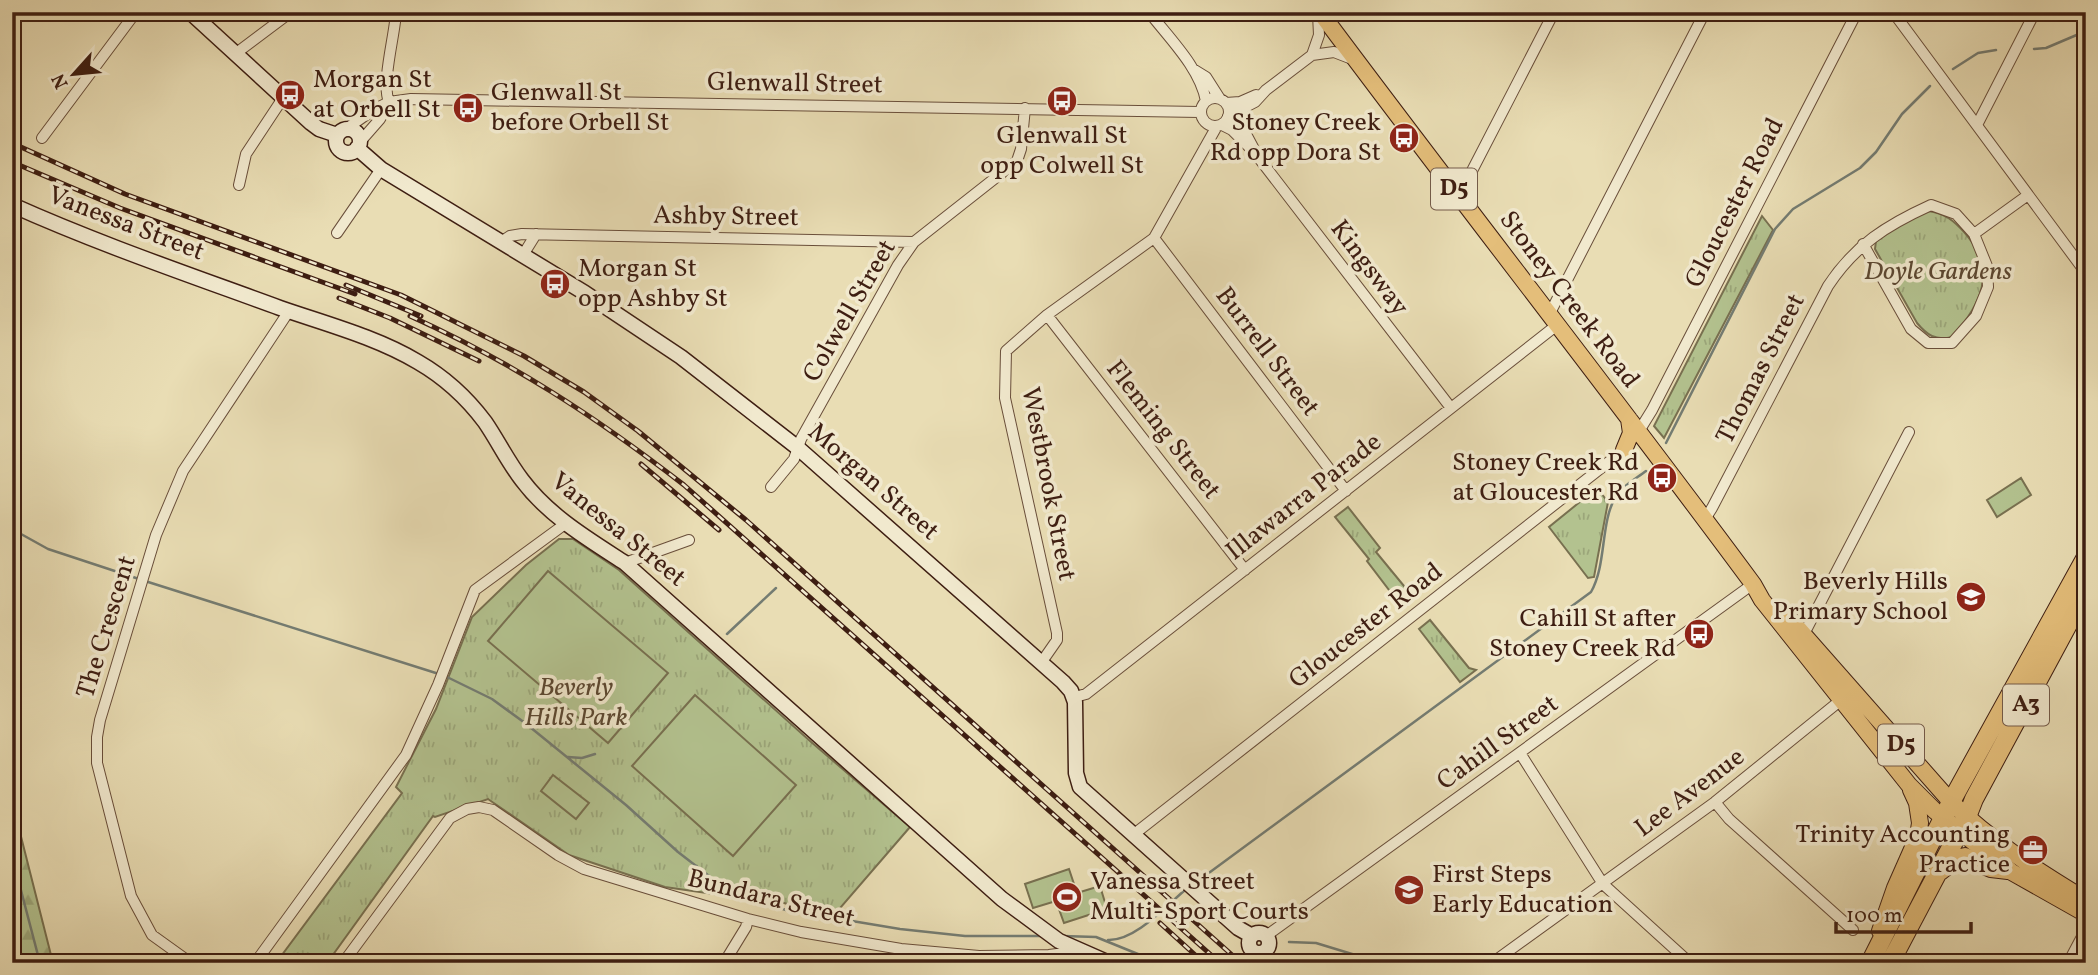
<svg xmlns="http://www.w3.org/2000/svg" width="2098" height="975" font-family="Vollkorn,serif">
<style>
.forest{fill:url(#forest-firs);stroke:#787050;stroke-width:2}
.park{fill:url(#park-tufts);stroke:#787050;stroke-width:2}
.garden{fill:#b3c28f;stroke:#787050;stroke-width:2}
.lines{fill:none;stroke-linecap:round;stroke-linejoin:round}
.stream{stroke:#747c72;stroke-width:2.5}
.street-casing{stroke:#694e3a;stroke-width:12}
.secondary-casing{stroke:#3e1e12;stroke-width:17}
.primary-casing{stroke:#3e1e12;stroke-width:18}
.highway-casing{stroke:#3e1e12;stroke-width:20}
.street{stroke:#f1e9ce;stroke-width:10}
.secondary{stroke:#f1e9ce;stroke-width:14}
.primary{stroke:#e4be7a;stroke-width:16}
.highway{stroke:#e4be7a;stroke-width:18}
.rail-casing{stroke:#3e1e12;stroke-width:5}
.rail{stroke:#f1e9ce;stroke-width:2.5;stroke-dasharray:8;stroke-linecap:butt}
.labels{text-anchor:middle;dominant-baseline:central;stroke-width:7;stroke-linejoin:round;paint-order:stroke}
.shield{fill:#f1e9ce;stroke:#745b4a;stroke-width:2}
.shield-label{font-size:24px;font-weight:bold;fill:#3e1e12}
.poi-label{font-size:26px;fill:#3e1e12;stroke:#f1e9ce;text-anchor:start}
.street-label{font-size:26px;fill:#3e1e12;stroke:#f1e9ce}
.park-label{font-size:26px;font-style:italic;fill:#5b4731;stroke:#f1e9ce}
</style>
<defs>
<pattern id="forest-firs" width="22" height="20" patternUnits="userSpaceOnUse" patternTransform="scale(1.75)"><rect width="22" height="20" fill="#b3c28f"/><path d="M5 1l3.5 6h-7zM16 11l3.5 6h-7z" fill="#9ba67a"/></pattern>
<pattern id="park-tufts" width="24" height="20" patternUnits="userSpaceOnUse" patternTransform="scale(1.75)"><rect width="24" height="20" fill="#b3c28f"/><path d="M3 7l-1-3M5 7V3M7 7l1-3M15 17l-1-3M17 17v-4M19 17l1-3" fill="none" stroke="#9ba67a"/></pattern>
</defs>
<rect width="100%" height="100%" fill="#e9ddb4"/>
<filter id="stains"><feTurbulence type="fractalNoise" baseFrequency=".00286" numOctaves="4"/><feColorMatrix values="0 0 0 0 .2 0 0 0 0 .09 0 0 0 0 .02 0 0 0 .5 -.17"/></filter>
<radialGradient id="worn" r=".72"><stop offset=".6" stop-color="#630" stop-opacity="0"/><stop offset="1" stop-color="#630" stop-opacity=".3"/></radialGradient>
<path class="forest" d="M12,801L53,963H24L12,921Z"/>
<path class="park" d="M1928,211C1945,213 1954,221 1965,233C1998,271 1981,305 1952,337C1935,341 1927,335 1917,323L1875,249L1876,241L1910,217Z
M1762,216L1773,230L1664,438L1654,426Z
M1597,488L1608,502L1594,577L1588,578L1549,527Z
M1348,507L1380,548L1376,552L1413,597L1402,607L1367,561L1369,559L1335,517Z
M559,539H573L619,570L810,741L910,827L835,914L797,907L738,889L734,897L665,887L569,855L488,799L435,817L433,816L327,963H276L402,793L396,787L436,709L472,617L526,565Z
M1430,620L1469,668L1476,670L1460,682L1419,629Z"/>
<path class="garden" d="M2021,478L2031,495L1997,517L1987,500Z
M548,571L668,673L608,743L488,641Z
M695,695L796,785L733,856L632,766Z
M553,775L589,803L576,819L541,791Z
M1069,869L1077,893L1100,886L1107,909L1064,923L1056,901L1033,908L1025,884Z"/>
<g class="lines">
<path class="stream" d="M2034,49L2046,48L2086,31
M1953,69L1978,53L1996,50
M1666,443L1775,229L1793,209L1860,168L1876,152L1902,114L1930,86
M12,529L48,549L139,579
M145,581L439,674
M727,634L776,588
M445,676L492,699L525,723L626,805L678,852L722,886L745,897L786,910L900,929L965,936H1043
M568,757L582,758L595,754
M12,856L40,963
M1202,878L1591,592C1607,564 1600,522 1616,496C1622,486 1637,478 1646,471
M1063,936L1096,937L1160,963
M1108,940C1135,941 1165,907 1185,890
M1289,942L1316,943L1375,961
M1247,963L1249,961"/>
<g class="street-casing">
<path id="street" d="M1149,12C1169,38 1200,68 1206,101
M1893,12L2086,273
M235,54L291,12
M1312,55L1334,52L1352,59
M1193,69L1206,77L1220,99
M1201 112a14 14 0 1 1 28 0a14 14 0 1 1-28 0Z
M1226,103L1240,102L1256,95
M1228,116L1255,102L1266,90L1312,55L1319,35L1318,14
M1228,117L1246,134L1254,149
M1222,125L1232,130L1255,153L1451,408
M1977,125L2035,12
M346,129L373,110L389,102L411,99L1200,112
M42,138L136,12
M359,143L380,119L389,102C381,83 395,35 396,12
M239,185L246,154L283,98
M1459,196L1554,12
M337,233L381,169
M1974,234L2028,195
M1154,238L1346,491
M501,242L510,236L522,234L914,242
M523,255L536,234
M1047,315L1245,570
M1549,315L1705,12
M1639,431L1652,410L1857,12
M771,487L794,459L801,439L898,265L914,242L1017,161L1021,149L1025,108
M1705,519L1712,508L1828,286C1855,245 1887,225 1931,205L1956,214L1974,234L1987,266L1988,287L1976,316L1952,343H1928L1911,329L1863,244
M625,563L689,540
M1804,634L1909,432
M1041,663L1057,640V633L1005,398L1006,351L1047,315L1154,238L1217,126
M1075,697L1086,694L1557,325
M1520,753L1603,884L1690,963
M1715,802L1729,819L1853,930
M1133,835L1624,450
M1266,936L1753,584
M191,963L152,935L131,896L97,763V737L100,720L156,535L183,471L289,311
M255,963L406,755L438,685L475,590L565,524
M343,963L450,818L467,809L479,807L493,810L558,855L584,869L748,919L801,932L901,949L979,956L1049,955L1065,953L1072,947
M724,963L746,927L748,919
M1492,963L1715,802L1841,700
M2068,963L2086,929"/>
</g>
<g class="secondary-casing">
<path id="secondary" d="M190,12L311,123L319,129L337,135
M336 141a12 12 0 1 1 24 0a12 12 0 1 1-24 0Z
M357,148L381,169L585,293L681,357L798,448L1063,682L1071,691L1075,702L1076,773L1080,787L1238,928L1252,936
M12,205C99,244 190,275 280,308C326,324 376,337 418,362C444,377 467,398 485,422C498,441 508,462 522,480C549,516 588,539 625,563L1002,899L1059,941L1109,963
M1249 943a10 10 0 1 1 20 0a10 10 0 1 1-20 0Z"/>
</g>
<g class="primary-casing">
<path id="primary" d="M1320,12C1463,204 1611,392 1753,584L1762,600L1909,785L1935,811L2008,870L2086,914
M1624,450L1631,433L1629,419
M1781,609L1951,802C1991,841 2038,871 2086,900
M1880,931L1895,888L1918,836L1920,823L1917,803L1911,790"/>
</g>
<g class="highway-casing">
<path id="highway" d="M1940,871L1953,861L1965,857L1991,868L2008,870
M1870,963L1951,802L2086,557
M1890,963L1967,817L1974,799L2086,591"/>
</g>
<use href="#street" class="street"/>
<use href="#secondary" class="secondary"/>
<use href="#primary" class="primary"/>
<use href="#highway" class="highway"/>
<g class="rail-casing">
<path id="rail" d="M12,143L125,194L401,295L524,356L584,392L638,431L746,520L1241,963
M12,162L120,208L355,294
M346,285L421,316
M339,298L390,318L479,361
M410,316C512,362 596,417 684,485L1220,963
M641,464L719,530
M1160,923L1204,963"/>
</g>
<use href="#rail" class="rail"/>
</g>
<defs>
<g id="bus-disc" transform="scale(1.575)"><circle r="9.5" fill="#8f2418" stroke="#f1e9ce"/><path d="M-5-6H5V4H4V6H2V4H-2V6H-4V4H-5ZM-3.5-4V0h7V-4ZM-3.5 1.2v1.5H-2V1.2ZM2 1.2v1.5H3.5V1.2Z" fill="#fff"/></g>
<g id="school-disc" transform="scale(1.575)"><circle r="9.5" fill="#8f2418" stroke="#f1e9ce"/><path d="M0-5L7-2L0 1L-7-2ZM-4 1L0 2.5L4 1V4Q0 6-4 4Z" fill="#fff"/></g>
<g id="office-disc" transform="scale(1.575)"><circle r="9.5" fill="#8f2418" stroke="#f1e9ce"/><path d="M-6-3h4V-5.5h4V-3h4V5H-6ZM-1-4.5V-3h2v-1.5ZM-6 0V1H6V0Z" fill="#fff"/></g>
<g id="stadium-disc" transform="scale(1.575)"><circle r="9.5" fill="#8f2418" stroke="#f1e9ce"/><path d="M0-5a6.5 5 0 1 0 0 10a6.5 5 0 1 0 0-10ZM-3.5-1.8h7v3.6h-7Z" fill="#fff"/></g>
</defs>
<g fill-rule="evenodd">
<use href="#bus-disc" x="290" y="95"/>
<use href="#bus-disc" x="1062" y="101"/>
<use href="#bus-disc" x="468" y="108"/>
<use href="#bus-disc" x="1404" y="138"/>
<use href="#bus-disc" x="555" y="284"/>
<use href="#bus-disc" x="1662" y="478"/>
<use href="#school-disc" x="1971" y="597"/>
<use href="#bus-disc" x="1699" y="634"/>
<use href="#office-disc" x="2033" y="850"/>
<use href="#school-disc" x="1409" y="890"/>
<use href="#stadium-disc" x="1067" y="897"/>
</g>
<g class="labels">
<g class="shield">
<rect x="1431" y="168.5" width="46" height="41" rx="5"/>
<rect x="2003" y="684.5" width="46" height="41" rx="5"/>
<rect x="1878" y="724.5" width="46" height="41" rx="5"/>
</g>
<g class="shield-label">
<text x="1454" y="189">D5</text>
<text x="2026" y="705">A3</text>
<text x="1901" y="745">D5</text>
</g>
<g class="poi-label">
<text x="313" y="80">Morgan St<tspan x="313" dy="30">at Orbell St</tspan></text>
<text x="491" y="93">Glenwall St<tspan x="491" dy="30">before Orbell St</tspan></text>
<text x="1381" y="123" text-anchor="end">Stoney Creek<tspan x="1381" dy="30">Rd opp Dora St</tspan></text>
<text x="1062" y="136" text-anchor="middle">Glenwall St<tspan x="1062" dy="30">opp Colwell St</tspan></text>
<text x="578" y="269">Morgan St<tspan x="578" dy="30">opp Ashby St</tspan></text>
<text x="1639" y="463" text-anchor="end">Stoney Creek Rd<tspan x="1639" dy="30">at Gloucester Rd</tspan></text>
<text x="1948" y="582" text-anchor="end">Beverly Hills<tspan x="1948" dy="30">Primary School</tspan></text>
<text x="1676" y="619" text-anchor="end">Cahill St after<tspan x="1676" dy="30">Stoney Creek Rd</tspan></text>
<text x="2010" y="835" text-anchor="end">Trinity Accounting<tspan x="2010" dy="30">Practice</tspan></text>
<text x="1432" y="875">First Steps<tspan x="1432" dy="30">Early Education</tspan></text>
<text x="1090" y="882">Vanessa Street<tspan x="1090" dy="30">Multi-Sport Courts</tspan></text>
</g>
<g class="street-label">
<text transform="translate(795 84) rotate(1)">Glenwall Street</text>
<text transform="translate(1735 203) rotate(-63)">Gloucester Road</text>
<text transform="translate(726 217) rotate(1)">Ashby Street</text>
<text transform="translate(126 224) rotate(21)">Vanessa Street</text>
<text transform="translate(1369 268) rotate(53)">Kingsway</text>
<text transform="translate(1569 300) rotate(53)">Stoney Creek Road</text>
<text transform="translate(850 311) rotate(-60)">Colwell Street</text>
<text transform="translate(1267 352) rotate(53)">Burrell Street</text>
<text transform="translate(1761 369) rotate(-63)">Thomas Street</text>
<text transform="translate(1163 430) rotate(52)">Fleming Street</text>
<text transform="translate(873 482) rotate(41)">Morgan Street</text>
<text transform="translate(1048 484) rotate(79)">Westbrook Street</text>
<text transform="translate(1304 497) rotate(-38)">Illawarra Parade</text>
<text transform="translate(618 530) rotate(39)">Vanessa Street</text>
<text transform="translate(1366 626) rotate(-38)">Gloucester Road</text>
<text transform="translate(107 627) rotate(-73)">The Crescent</text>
<text transform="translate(1498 743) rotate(-36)">Cahill Street</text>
<text transform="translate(1690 793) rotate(-37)">Lee Avenue</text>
<text transform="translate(771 899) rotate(14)">Bundara Street</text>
</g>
<g class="park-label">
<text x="1938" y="272">Doyle Gardens</text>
<text x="576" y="688">Beverly<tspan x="576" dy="30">Hills Park</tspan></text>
</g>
</g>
<rect width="2098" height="975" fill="none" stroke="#e9ddb4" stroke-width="42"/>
<rect x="14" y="14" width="2070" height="947" fill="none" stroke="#3e1e12" stroke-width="3.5"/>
<rect x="21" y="21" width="2056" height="933" fill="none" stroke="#3e1e12" stroke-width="2"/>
<g transform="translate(74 74) rotate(243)" stroke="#f1e9ce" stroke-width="5" paint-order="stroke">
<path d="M0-5L12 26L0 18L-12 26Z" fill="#3e1e12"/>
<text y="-10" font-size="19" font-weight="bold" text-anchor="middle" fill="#3e1e12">N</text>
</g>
<path d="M1836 922v10h135v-10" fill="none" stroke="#3e1e12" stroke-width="3.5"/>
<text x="1846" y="922" font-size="21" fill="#3e1e12" stroke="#f1e9ce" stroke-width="5" paint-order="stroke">100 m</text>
<rect width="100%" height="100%" filter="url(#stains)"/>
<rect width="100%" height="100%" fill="url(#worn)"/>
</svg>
